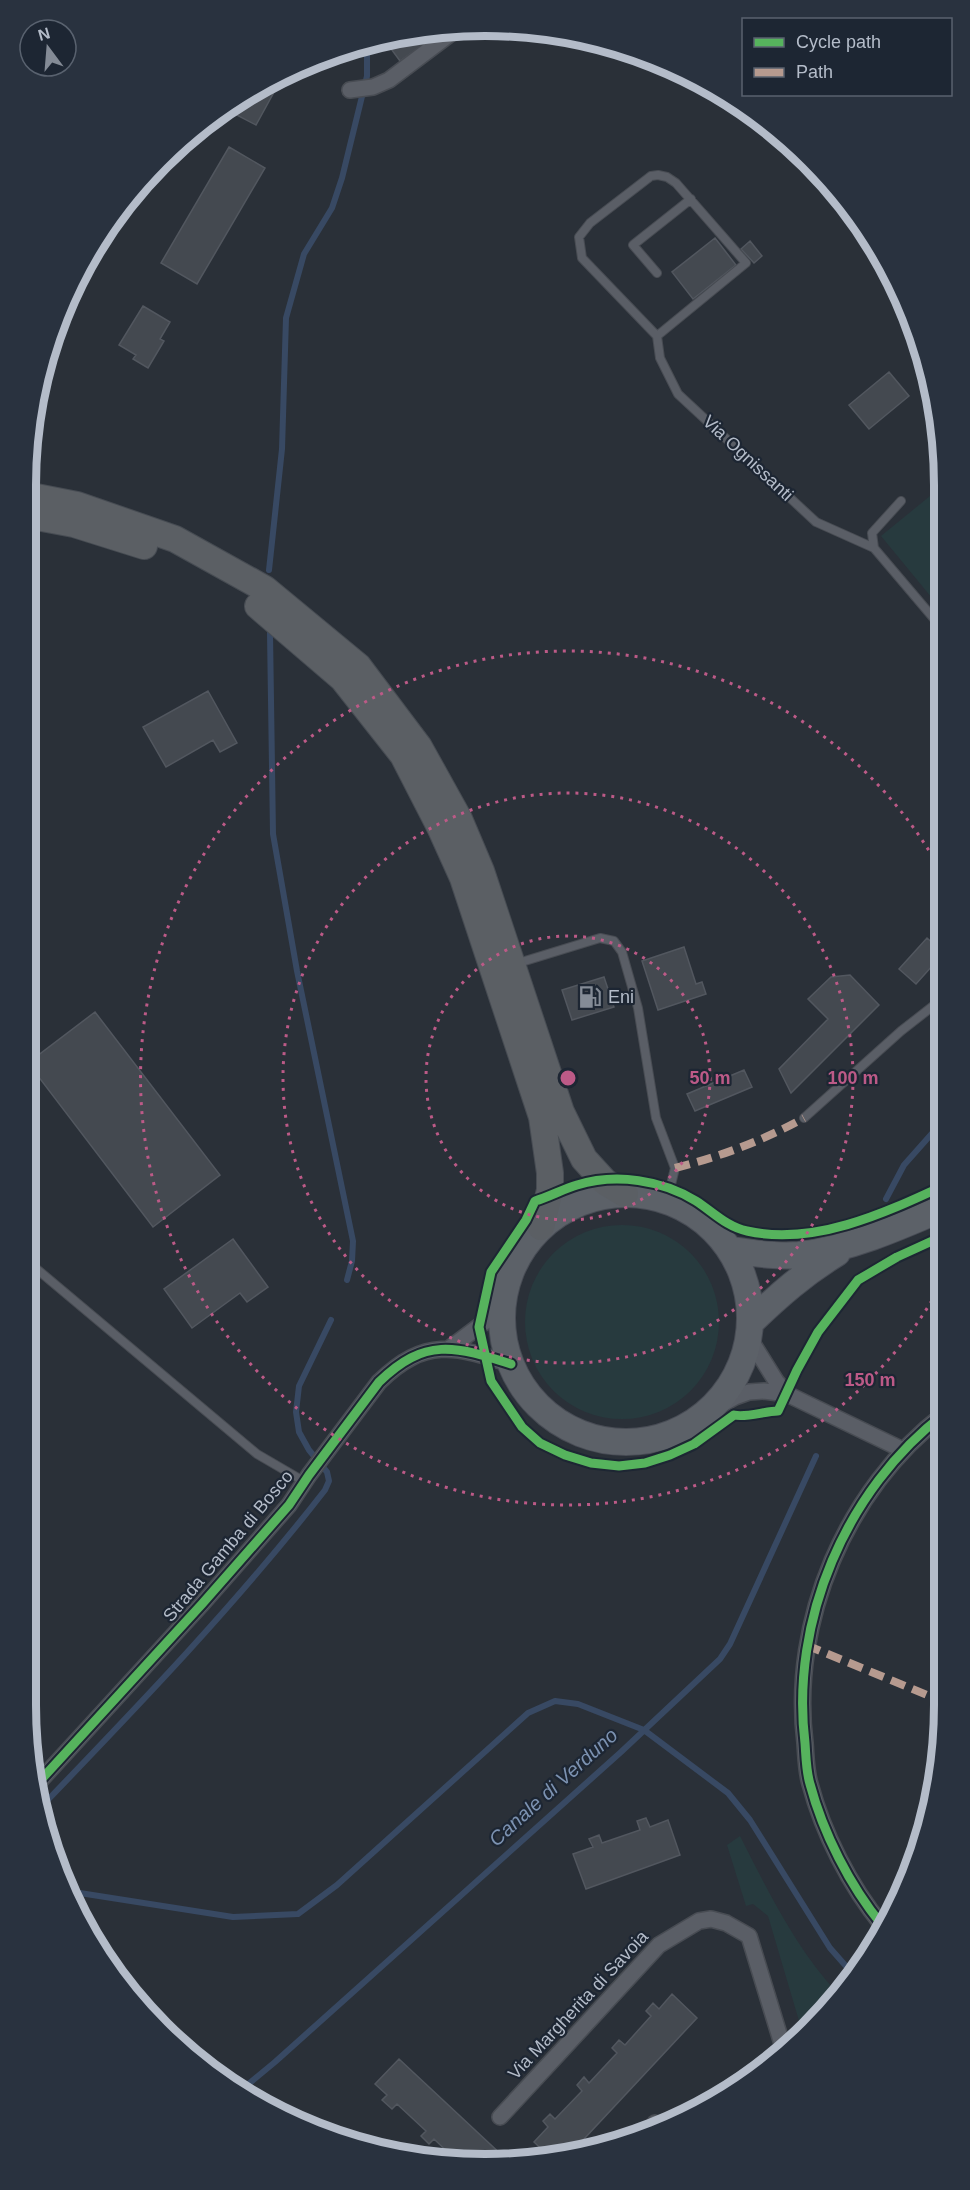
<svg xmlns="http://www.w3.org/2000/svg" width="970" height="2190" font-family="Helvetica,sans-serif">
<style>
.green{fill:#273a3e}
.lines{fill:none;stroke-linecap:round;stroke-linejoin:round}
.stream{stroke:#384963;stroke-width:6}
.building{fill:#444950;stroke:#52575f;stroke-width:1.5}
.service-casing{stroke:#484c53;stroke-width:10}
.minor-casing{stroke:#484c53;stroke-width:18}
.primary-casing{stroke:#484c55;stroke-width:28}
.trunk-casing{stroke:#474c53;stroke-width:28}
.service{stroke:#5a5e66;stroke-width:8}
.minor{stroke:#5a5e66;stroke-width:15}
.primary{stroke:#5c6168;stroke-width:26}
.trunk{stroke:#5b5f64;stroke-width:26}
.quiet{stroke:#b69a8f;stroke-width:8;stroke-dasharray:15 8;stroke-linecap:butt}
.cycleway-casing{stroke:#1d2633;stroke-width:13}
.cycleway{stroke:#56b35d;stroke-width:9}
.ring{fill:none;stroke:#bc5a87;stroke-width:3;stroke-dasharray:3 6}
.labels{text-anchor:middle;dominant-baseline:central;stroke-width:4.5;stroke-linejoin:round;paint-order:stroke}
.street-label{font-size:18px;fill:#b4bcc9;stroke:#1d2633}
.poi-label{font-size:18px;fill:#b4bcc9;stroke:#1d2633;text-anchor:start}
.water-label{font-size:20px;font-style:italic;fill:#7c92b1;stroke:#1d2633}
.rim{fill:none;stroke:#b4bcc9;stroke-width:8}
.centre{fill:#bc5a87;stroke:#1d2633;stroke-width:3}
.ring-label{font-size:18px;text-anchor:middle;font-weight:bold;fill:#bc5a87;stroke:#1d2633;stroke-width:4.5;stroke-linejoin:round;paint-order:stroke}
</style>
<rect width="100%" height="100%" fill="#2a3038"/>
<path class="green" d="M941,487V609L881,536Z
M525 1322a97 97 0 1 1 194 0a97 97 0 1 1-194 0Z
M740,1836C768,1891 796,1949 839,1995L830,2008L802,2031L768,1916L753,1904L746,1906L727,1845Z"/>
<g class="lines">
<path class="stream" d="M269,570L282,449L286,318L304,254L332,208L342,178L367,76V43
M270,633L273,834L297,971L353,1241L352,1261L347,1280
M886,1199L904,1165L943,1121
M42,1806C140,1704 238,1602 325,1490L329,1481L327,1472L309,1450L299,1432L296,1412L299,1386L331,1320
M67,1891L233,1917L298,1914L337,1885L528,1713L555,1701L578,1704L644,1730L728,1793L750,1820L830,1948L852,1973
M240,2091L275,2062L621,1752L720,1659L730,1644L816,1456"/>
</g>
<path class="building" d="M444,30L400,61L383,38L395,34Z
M284,74L256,125L227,110L231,103Z
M229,147L265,168L197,284L161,263Z
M715,238L736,265L693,299L672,272Z
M750,241L762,256L754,263L741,249Z
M143,306L170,322L160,339L164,341L148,368L133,359L136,355L119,345Z
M889,372L909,396L869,429L849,405Z
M208,691L237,743L220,752L213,740L166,767L143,727Z
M26,932L38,948L26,958Z
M927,938L942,951V955L916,984L899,969Z
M684,947L696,984L702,982L706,994L658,1010L642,961Z
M850,975L879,1005L791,1093L779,1069L828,1019L808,999L831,977Z
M604,977L614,1007L572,1020L562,990Z
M95,1012L220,1175L153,1227L28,1063Z
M744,1070L752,1087L695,1111L687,1094Z
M233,1239L268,1287L247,1302L240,1293L192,1328L164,1289Z
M646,1818L650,1827L668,1820L680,1855L586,1889L573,1854L593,1847L589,1839L599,1835L602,1843L640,1830L637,1821Z
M672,1994L697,2018L569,2155L552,2159L534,2142L548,2127L543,2121L550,2114L555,2119L582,2091L577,2085L584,2077L589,2083L617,2053L612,2048L619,2040L625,2045L651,2016L646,2011L653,2003L659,2009Z
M399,2059L506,2159L454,2158L434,2139L429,2144L421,2136L426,2131L397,2104L392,2109L382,2100L387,2095L375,2084Z"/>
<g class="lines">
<g class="service-casing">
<path id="service" d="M658,175L667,177L676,183L746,263L657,336L582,258L579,237L590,223L651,176Z
M657,273L633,245L691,199
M657,336L660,358L678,394L816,522L874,548
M901,501L872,533L874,548L941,627
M515,964L600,938L614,941L622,952L638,1008L656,1118L675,1168L667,1201
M804,1118L901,1031L942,999
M26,1260L257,1454L305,1482"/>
</g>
<g class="minor-casing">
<path id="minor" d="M350,90L373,87L389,80L458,28
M748,1336L776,1381L787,1394
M450,1348L502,1309
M703,1415L735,1397L749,1392L764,1391L787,1394L903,1450
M38,1783L202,1604L289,1505L309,1475L379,1382C425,1337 455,1346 511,1364
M882,1925C850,1886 823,1833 810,1784C806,1771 806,1756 805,1743C790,1621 846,1489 944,1414
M500,2117L659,1945L699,1921L711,1919L726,1923L749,1936L783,2047
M655,2123L660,2128"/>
</g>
<g class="primary-casing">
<path id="primary" d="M502 1318a124 124 0 1 1 248 0a124 124 0 1 1-248 0Z
M731,1250C753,1253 776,1257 799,1255C849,1249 897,1228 943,1208
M750,1323C779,1295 803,1274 837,1253"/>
</g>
<g class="trunk-casing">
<path id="trunk" d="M26,495L77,505L175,539L265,589L358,666L419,747L459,819L481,871L561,1112L584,1159L605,1182L625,1194
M26,515L74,524L144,546
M258,606L343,679L403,755L440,827L463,878L542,1117L550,1173V1190L541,1227"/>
</g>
<use href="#service" class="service"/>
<use href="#minor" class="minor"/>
<use href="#primary" class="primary"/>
<use href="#trunk" class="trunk"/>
<path class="quiet" d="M675,1168C722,1156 762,1141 804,1118
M806,1645L944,1702"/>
<g class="cycleway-casing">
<path id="cycleway" d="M943,1186C883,1214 813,1246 747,1231C727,1227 713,1212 696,1201C662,1180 616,1173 577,1185C563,1189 549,1197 535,1201L526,1220L491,1272L479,1327L491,1381L522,1427L540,1443L565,1455L591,1463L619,1466L645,1463L670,1455L694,1444L734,1415C746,1418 765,1411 778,1411L797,1370L818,1332L858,1280L897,1257L943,1236
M38,1783L202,1604L289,1505L309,1475L379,1382C425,1337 455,1346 511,1364
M882,1925C850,1886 823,1833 810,1784C806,1771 806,1756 805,1743C790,1621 846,1489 944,1414"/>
</g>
<use href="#cycleway" class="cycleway"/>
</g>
<g class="ring">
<circle cx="568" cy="1078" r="142"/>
<circle cx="568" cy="1078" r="285"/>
<path d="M941 1285A427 427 0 1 1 941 871"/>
</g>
<defs>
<g id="fuel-bare" transform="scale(1.8)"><path d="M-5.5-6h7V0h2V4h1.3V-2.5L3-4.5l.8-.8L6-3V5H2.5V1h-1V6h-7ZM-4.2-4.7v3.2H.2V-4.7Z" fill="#848b96" stroke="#1d2633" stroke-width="2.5" paint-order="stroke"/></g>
</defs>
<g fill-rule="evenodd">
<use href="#fuel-bare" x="590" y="997"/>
</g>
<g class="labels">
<g class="street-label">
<text transform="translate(748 458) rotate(43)">Via Ognissanti</text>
<text transform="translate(228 1546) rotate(-50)">Strada Gamba di Bosco</text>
<text transform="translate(578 2005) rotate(-47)">Via Margherita di Savoia</text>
</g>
<g class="poi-label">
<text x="608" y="997">Eni</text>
</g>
<g class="water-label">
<text transform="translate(553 1787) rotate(-42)">Canale di Verduno</text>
</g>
</g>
<path d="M0 0H970V2190H0ZM485 36H485A449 449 0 0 1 934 485V1705A449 449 0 0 1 485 2154H485A449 449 0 0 1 36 1705V485A449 449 0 0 1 485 36Z" fill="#29323f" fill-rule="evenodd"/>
<path class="rim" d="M485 36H485A449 449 0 0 1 934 485V1705A449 449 0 0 1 485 2154H485A449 449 0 0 1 36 1705V485A449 449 0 0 1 485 36Z"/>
<circle cx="568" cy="1078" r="9" class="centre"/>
<g class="ring-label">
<text x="710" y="1084">50 m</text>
<text x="853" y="1084">100 m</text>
<text x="870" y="1386">150 m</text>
</g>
<rect x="742" y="18" width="210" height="78" fill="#1d2633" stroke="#59626f" stroke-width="1.5"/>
<rect x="754" y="38" width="30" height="9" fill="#56b35d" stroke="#59626f" stroke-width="1.5"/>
<text x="796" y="48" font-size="18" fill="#b4bcc9">Cycle path</text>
<rect x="754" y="68" width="30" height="9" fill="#b69a8f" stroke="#59626f" stroke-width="1.5"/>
<text x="796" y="78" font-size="18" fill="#b4bcc9">Path</text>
<g transform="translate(48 48) rotate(344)"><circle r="28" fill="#1d2633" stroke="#59626f" stroke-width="1.5"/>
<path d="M0-4.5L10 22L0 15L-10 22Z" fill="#848b96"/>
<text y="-9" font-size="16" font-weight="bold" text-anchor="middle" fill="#b4bcc9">N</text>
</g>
</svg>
